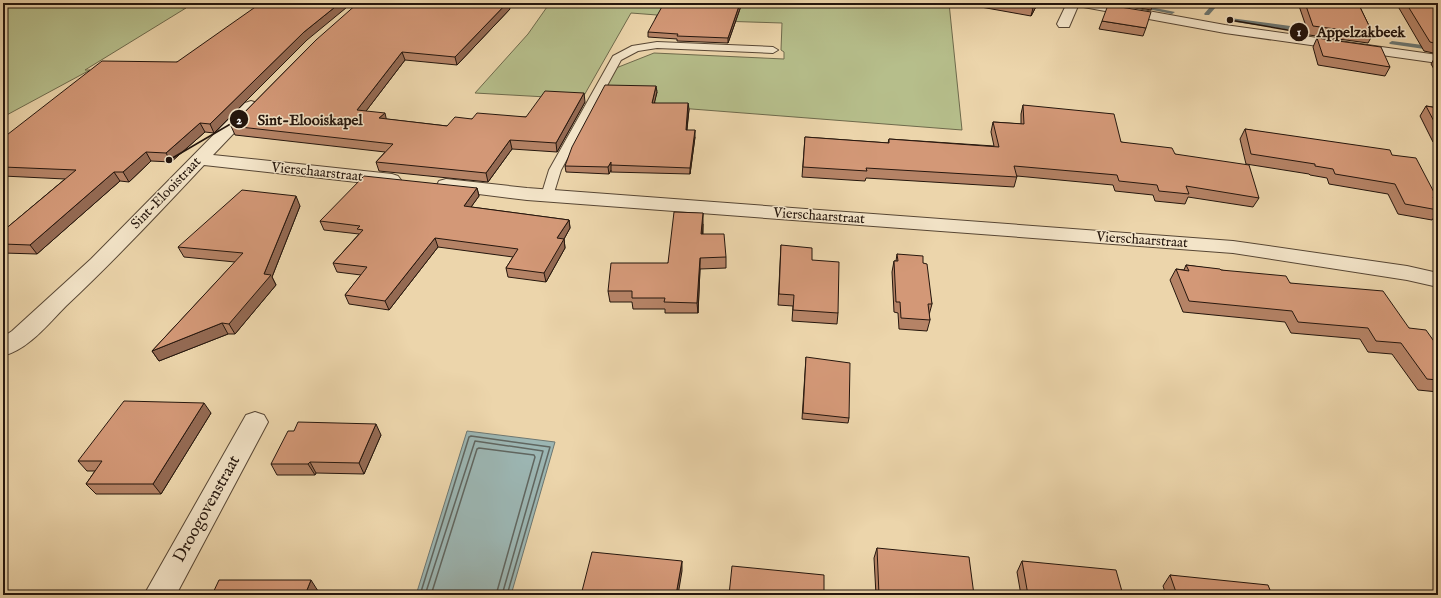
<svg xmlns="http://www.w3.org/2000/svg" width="1441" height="598" font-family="'IM FELL English',serif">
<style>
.green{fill:#b6be8b;stroke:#6e6a4c}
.water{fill:#9cb6b3;stroke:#6c7671}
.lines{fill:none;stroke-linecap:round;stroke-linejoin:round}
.shore{stroke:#606660;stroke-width:1.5}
.stream{fill:#6c7671;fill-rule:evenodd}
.service-casing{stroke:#574634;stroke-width:2}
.minor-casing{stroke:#574634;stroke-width:2}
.service{fill:#f3e4c8;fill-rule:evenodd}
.minor{fill:#f3e4c8;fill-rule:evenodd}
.wall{fill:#b58366;stroke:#25160d}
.shaded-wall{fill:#946a53;stroke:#25160d}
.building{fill:#d39877;stroke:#25160d}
.labels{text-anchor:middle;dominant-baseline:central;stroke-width:3;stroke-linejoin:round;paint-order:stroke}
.street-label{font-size:14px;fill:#25160d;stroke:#f3e4c8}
.near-street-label{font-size:17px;fill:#25160d;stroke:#f3e4c8}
.leader{fill:none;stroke:#25160d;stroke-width:1.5}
.callout-dot{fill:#25160d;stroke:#f3e4c8;stroke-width:1.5}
.mark-label{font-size:12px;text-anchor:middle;font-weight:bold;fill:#fff}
.callout-label{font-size:15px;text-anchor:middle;font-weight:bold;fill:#25160d;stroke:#f3e4c8;stroke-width:3;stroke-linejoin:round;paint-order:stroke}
</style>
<rect width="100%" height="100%" fill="#ecd5ab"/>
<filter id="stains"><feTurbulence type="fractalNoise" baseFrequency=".005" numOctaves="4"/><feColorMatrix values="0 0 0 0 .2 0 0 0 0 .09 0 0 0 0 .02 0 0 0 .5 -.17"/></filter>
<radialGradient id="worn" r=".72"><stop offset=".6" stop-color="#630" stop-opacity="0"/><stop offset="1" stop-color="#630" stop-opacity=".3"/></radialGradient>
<path class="green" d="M3,3H126L186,8L85,70H90L3,117Z
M487,3H949L962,130L653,106L657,90L602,91L616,68L654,53L784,59V52L781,50L782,23L655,19L657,15L631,13L582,99L475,93L528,34L547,7L485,5Z"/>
<path class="water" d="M467,431L555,442L511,595H416Z"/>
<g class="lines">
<path class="shore" d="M420,595L469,437L471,436L550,447L507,595
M425,595L475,441L543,451L502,595
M431,595L477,449L479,448L534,455L535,457L496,595"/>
<path class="stream" d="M1119,3H1131L1175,12L1172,14Z
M1209,3H1215L1216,7L1209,15H1205L1204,14L1210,7Z
M1230,18L1320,30L1323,32L1320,34L1228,21V19Z
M1392,41L1438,47V51L1390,44L1389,43Z"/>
<g class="service-casing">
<path id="service" d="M657,42L773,47L778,50L773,53L657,48L638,51L621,60L561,170L553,196L547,200L542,199L541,196L549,170L613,56L632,46Z"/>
</g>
<g class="minor-casing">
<path id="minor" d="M1067,3H1104L1225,25L1438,55V63L1225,33L1078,6L1069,27H1059L1057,24Z
M251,101L257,103L259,106L257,109L213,155L392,174L398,176L401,180L398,184L392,186L204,165C159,213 114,261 66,306C48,324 29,349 3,356V337L12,331L91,259L245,103Z
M446,179L527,188L1233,241L1407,266L1438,273V287L1407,280L1233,253L527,200L439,189L437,185L439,181Z
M255,412L264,415L268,422L176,595H144L246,415Z"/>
</g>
<use href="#service" class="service"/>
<use href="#minor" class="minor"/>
</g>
<path class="wall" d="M742,3L728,43L677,41V39L648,37V32Z
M965,3H1038L1031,16L964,4Z
M1112,3H1153L1151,10Z
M1298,3H1358L1373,34L1368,43L1309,35Z
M1396,3H1438V54L1424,51Z
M510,9L457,65L405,60L366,111L386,119L447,126L472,119L526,117L585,102L557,152L512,149L488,182L379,171L376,162L385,152L235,135L231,126L316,40Z
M1102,21L1146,28L1143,36L1099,29Z
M1317,38L1390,67L1385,76L1318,65L1313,47Z
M307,40L214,133L205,132L171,162L151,161L129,182L120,181L37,254L3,253V231L65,179L3,176V138L177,62Z
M1437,54L1438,55V76L1431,64Z
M657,92L654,103L689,109L687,130L695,137L690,174L611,172V170L609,174L566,172L565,166Z
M1023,105L1121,142L1175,154L1259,198L1253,207L1188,197L1185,204L1155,201L1153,195L1115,191L1113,185L1017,176L1014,187L866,178L865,181L802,177L805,137L888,143L889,139L994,146L991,132L993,122L1021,124V114Z
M1426,106L1438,108V143L1433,142L1420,116Z
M1245,129L1392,155L1437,198L1435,201L1438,207V212L1432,220L1398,214L1388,194L1329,184L1327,178L1310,175L1309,174L1246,164L1240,139Z
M477,188L479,196L471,207L569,220L570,228L564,239L565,248L546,282L508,277L506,268L513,257L438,247L389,310L349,304L345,295L361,275L337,272L333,263L359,234L324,230L320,221Z
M300,206L272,277L276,285L235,334H228L159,361L152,351L235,262L184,257L178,247Z
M703,224V234L726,257V268L700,269L698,313H665V309H633L632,302H610L608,291L668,263Z
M781,245L812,260L838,313L837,324L792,321L793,306L778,305Z
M897,254L923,263L932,304L929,315L930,320L927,331L899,329L898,313L894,312L892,272L894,261H896Z
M1186,265L1221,270L1290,283L1409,328L1438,347V392L1418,390L1392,354L1368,352L1360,339L1291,333L1285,322L1183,312L1170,280L1176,269L1184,270Z
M806,357L849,418L848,423L802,419Z
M211,413L161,494H96L86,484L95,471H87L78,461Z
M381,435L364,474L316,473L315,475H277L271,464Z
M877,548L974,595H876L874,558Z
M1022,561L1123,595H1021L1017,572Z
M1170,575L1272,595H1166L1163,586Z"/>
<path class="shaded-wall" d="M340,3H352L307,40L214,133L210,124L304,32Z
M507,3H509L510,9L457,65L455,57Z
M740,3H742L728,43V38Z
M1036,3H1038L1031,16L1033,8Z
M402,52L405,60L360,119L357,110Z
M656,86L657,92L653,109L652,103Z
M584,93L585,102L557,152L556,143Z
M688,103L689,109L686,136V130Z
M385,113L387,122L379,118Z
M200,123L205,132L171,162L166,153Z
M695,130V137L690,174V168Z
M510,140L512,149L488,182L486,173Z
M146,152L151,161L129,182L123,172Z
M611,162V170L609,174L608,167Z
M114,172L120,181L37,254L30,245Z
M477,188L479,196L466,214L464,206Z
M296,196L300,206L272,277L276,285L235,334L229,324L264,274Z
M703,213V224L702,244L701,234Z
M569,220L570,228L564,239L565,248L546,282L544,273L557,238Z
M435,238L438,247L389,310L385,301Z
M700,258V269L698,313L697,303Z
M222,323L228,334L159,361L152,351Z
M204,403L211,413L161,494L153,484Z
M376,424L381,435L364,474L359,463Z
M3,444L6,447L3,451Z
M310,462L316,473L315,475L308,464Z
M682,561V571L678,595H676Z
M311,580L318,591L316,595H305Z"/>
<path class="building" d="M261,3H340L304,32L210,124L200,123L166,153L146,152L123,172H114L30,245L3,244V231L76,170L3,167V138L102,61L177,62Z
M358,3H507L455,57L402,52L357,110L385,113L379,118L447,126L455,117L472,119L477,113L526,117L545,91L584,93L556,143L510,140L486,173L376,162L393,144L231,126L316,40Z
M664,3H740L728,38L677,36L678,34L648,32Z
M1005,3H1036L1033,8Z
M1305,3H1358L1373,34L1313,26Z
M1406,3H1438V44L1430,42Z
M1108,5L1151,12L1146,28L1102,21Z
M1317,38L1381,47L1390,67L1323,56Z
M605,85L656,86L652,103H688L686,130H695L690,168L611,165V162L608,167L565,166L572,147Z
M1023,105L1114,114L1121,142L1172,148L1175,154L1249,165L1259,198L1186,186L1189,194L1159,191L1157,185L1119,181L1117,175L1014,166L1017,177L866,168L867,171L803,167L805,137L889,143V139L999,147L993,122L1024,124Z
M1426,106L1438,108V129Z
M1245,129L1390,150L1392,155L1416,158L1437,198L1433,197L1438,207V210L1405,204L1395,184L1335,174L1333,169L1315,166V164L1251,154Z
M364,176L477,188L464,206L569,220L557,238L564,239L544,273L506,268L518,249L435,238L385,301L345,295L367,267L333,263L363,230L357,229L360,226L320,221Z
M242,190L296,196L264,274L271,275L229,324L222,323L152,351L243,253L178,247Z
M674,212L703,213L701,234H724L726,257L700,258L697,303L664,302L665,298H632V291H608L611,263H668Z
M781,245L812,248V260L839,262L838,313L793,310L794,295L779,294Z
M897,254L923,256V263L927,264L932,304H928L930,320L901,318L900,302H896L894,261H898Z
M1186,265L1220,269L1221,270L1286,276L1290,283L1383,291L1409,328L1426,330L1438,347V380L1427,379L1401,343L1376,341L1368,328L1298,322L1292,311L1189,301L1176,269L1189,271Z
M806,357L850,363L849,418L803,413Z
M124,401L204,403L153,484H86L102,461H78Z
M298,422L376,424L359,463L310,462L308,464H271L288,431H294Z
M877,548L969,557L974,595H879Z
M592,552L682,561L676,595H581Z
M1022,561L1116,570L1123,595H1028Z
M732,566L824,575V595H729Z
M1170,575L1268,585L1272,595H1177Z
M219,580H311L305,595H203H212Z"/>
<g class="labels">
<g class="street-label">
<text transform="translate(317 172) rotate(6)">Vierschaarstraat</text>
<text transform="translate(166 193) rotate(-46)">Sint-Elooistraat</text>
<text transform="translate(819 216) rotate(4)">Vierschaarstraat</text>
<text transform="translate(1142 240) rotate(4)">Vierschaarstraat</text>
</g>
<g class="near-street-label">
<text transform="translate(207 509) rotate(-61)">Droogovenstraat</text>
</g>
</g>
<path class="leader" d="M1230 20L1299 32M169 160L239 119"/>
<g class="callout-dot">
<circle cx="1230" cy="20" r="4"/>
<circle cx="169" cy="160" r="4"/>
<circle cx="1299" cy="32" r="10"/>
<circle cx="239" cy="119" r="10"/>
</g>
<g class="mark-label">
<text x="1299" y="36">1</text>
<text x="239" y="124">2</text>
</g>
<g class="callout-label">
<text x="1361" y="37">Appelzakbeek</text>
<text x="310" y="125">Sint-Elooiskapel</text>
</g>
<rect width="1441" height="598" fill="none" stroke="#ecd5ab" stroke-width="16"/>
<rect x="4" y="4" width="1433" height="590" fill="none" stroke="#25160d" stroke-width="2"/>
<rect x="8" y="8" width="1425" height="582" fill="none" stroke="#25160d"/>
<rect width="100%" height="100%" filter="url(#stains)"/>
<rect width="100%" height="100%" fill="url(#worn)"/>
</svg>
